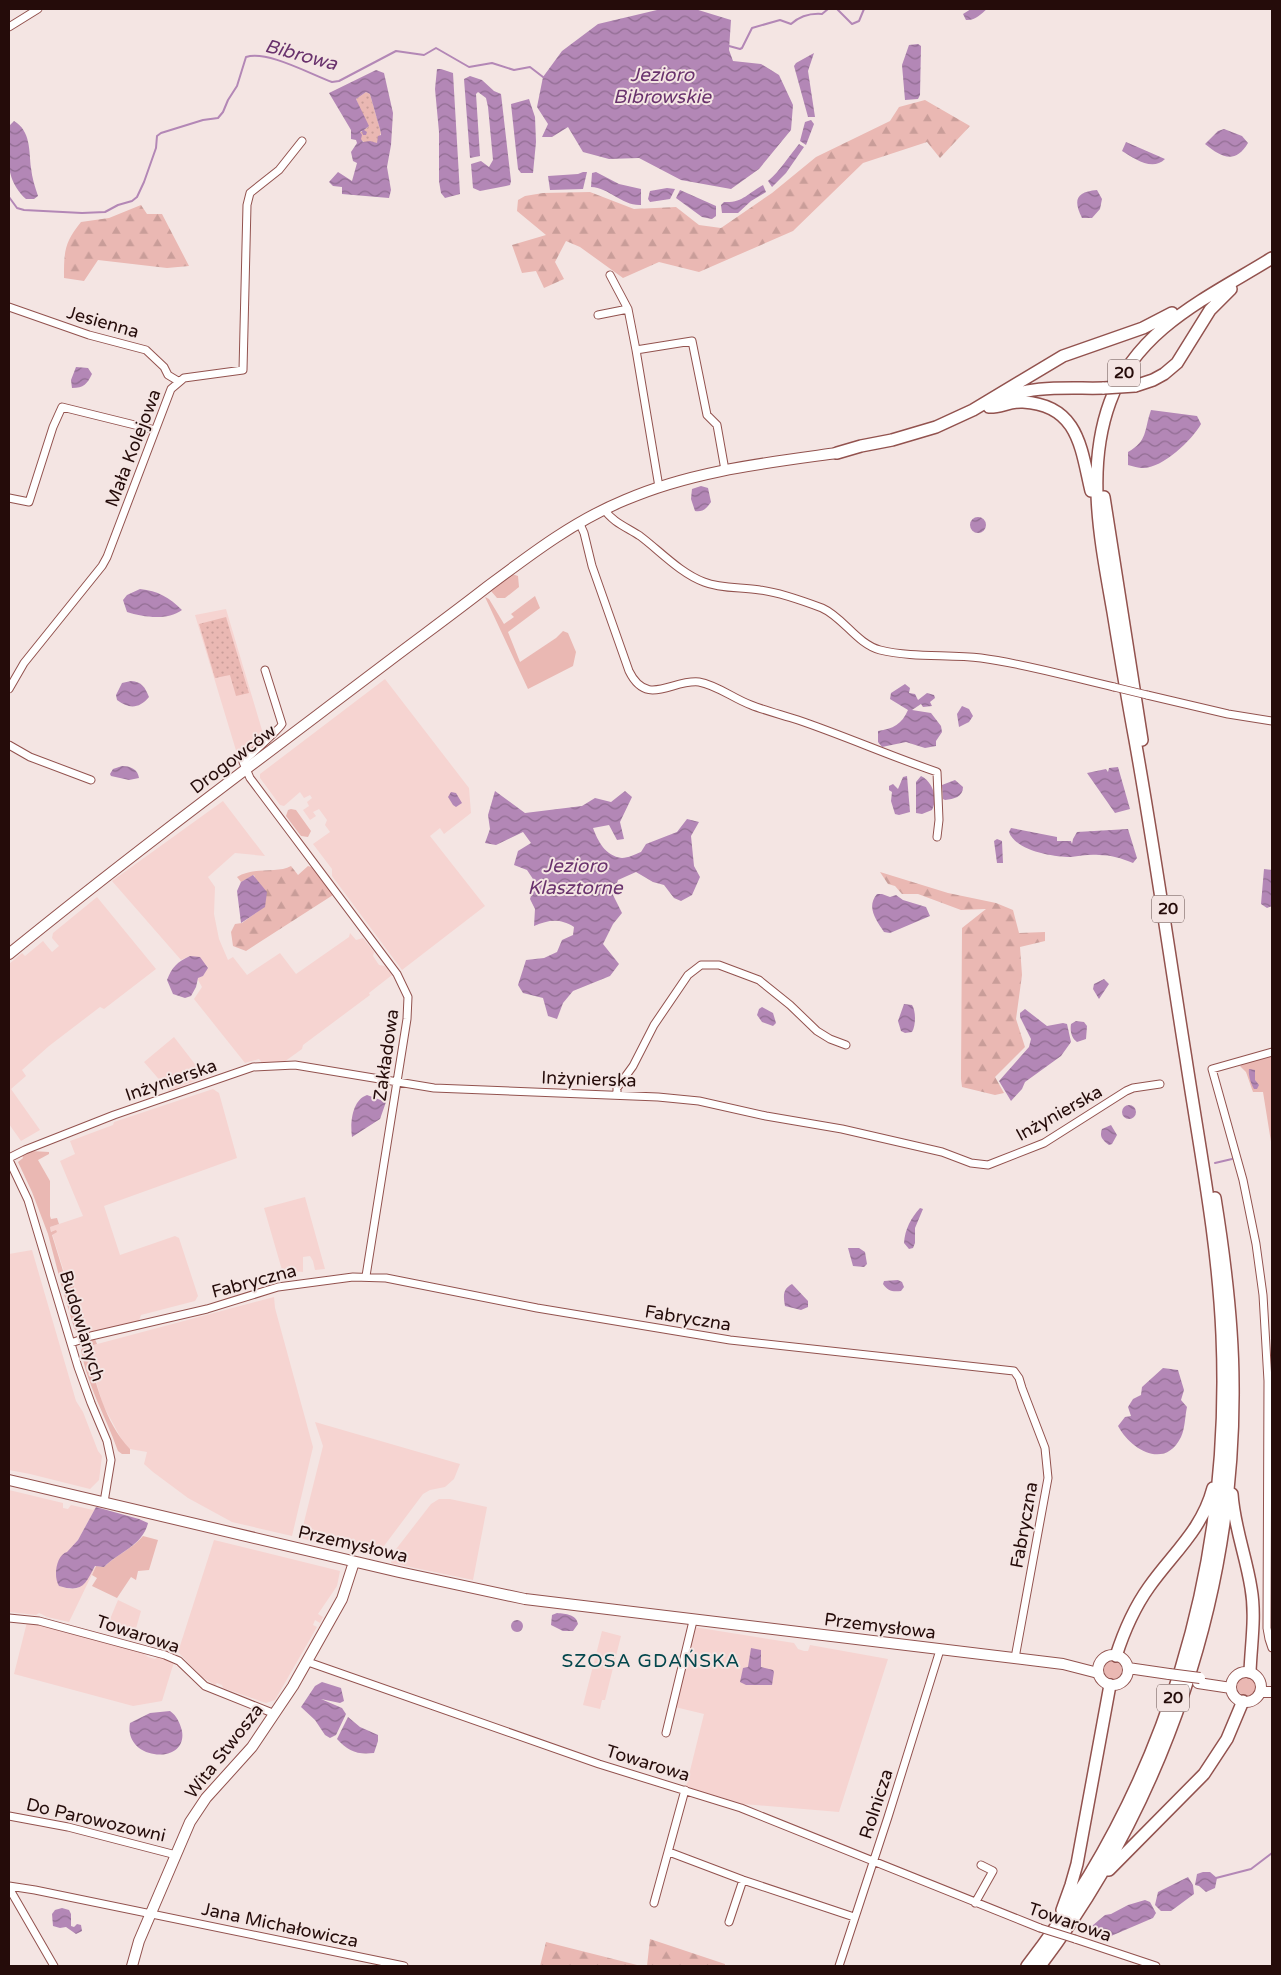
<svg xmlns="http://www.w3.org/2000/svg" width="1281" height="1975" font-family="'Varela Round',sans-serif">
<style>
.built{fill:#f6d4d1}
.green{fill:#eab8b3}
.forest{fill:url(#forest-firs)}
.garden{fill:url(#garden-dots)}
.water{fill:url(#water-waves);fill-rule:evenodd}
.lines{fill:none;stroke-linecap:round;stroke-linejoin:round}
.stream{stroke:#b387b6;stroke-width:2}
.street-casing{stroke:#92524e;stroke-width:9}
.secondary-casing{stroke:#92524e;stroke-width:12}
.primary-casing{stroke:#92524e;stroke-width:14}
.street{stroke:#fff;stroke-width:7}
.secondary{stroke:#fff;stroke-width:10}
.primary{stroke:#fff;stroke-width:11}
.street-bridge-casing{stroke:#92524e;stroke-width:9;stroke-linecap:butt}
.secondary-bridge-casing{stroke:#92524e;stroke-width:12;stroke-linecap:butt}
.primary-bridge-casing{stroke:#92524e;stroke-width:14;stroke-linecap:butt}
.street-bridge{stroke:#fff;stroke-width:7}
.secondary-bridge{stroke:#fff;stroke-width:10}
.primary-bridge{stroke:#fff;stroke-width:11}
.labels{text-anchor:middle;dominant-baseline:central;stroke-width:4;stroke-linejoin:round;paint-order:stroke}
.shield{fill:#f4e5e3;stroke:#634d4b;stroke-width:1}
.shield-label{font-size:16px;font-weight:bold;fill:#250c0a}
.street-label{font-size:18px;fill:#250c0a;stroke:#f4e5e3}
.water-label{font-size:19px;font-style:italic;fill:#69326d;stroke:#f4e5e3}
.neighbourhood-label{font-size:19px;letter-spacing:1px;fill:#03464c;stroke:#f4e5e3}
</style>
<defs>
<pattern id="forest-firs" width="22" height="20" patternUnits="userSpaceOnUse" patternTransform="scale(1.25)"><rect width="22" height="20" fill="#eab8b3"/><path d="M5 1l3.5 6h-7zM16 11l3.5 6h-7z" fill="#c99d99"/></pattern>
<pattern id="garden-dots" width="8" height="8" patternUnits="userSpaceOnUse" patternTransform="scale(1.25)"><rect width="8" height="8" fill="#eab8b3"/><path d="M2 2h.1M6 6h.1" fill="none" stroke="#c99d99" stroke-width="1.8" stroke-linecap="round"/></pattern>
<pattern id="water-waves" width="16" height="10" patternUnits="userSpaceOnUse" patternTransform="scale(1.25)"><rect width="16" height="10" fill="#b387b6"/><path d="M0 5q4-4 8 0t8 0" fill="none" stroke="#916d92"/></pattern>
</defs>
<rect width="100%" height="100%" fill="#f4e5e3"/>
<path class="built" d="M226,609L264,737L251,751L244,756L238,757L195,615Z
M385,679L469,788L471,813L444,834L440,828L430,836L485,906L402,970L332,876V869L313,844L330,832L325,825L327,820L319,809L313,812L316,816L310,820L303,810L309,806L307,802L312,798L310,795L304,798L300,792L284,806L280,805L260,778V774Z
M223,801L265,856L235,853L208,877L215,887L214,914L219,939L228,960L233,957L247,975L280,953L296,974L349,937L350,933L356,940L363,938L374,952L373,956L379,965L385,966L392,975L369,993L370,995L303,1045L302,1049L284,1062L262,1063L259,1059L245,1063L194,999L202,987L197,978L203,976L208,967L190,956L181,960L112,881Z
M97,897L156,969L104,1009L100,1007L49,1046L22,1070L26,1076L11,1089L40,1130L21,1141L9,1124V964L22,953L25,956L43,941L52,952L59,946L52,938L53,933Z
M174,1037L205,1077L169,1091L144,1062Z
M213,1089L219,1093L237,1158L104,1206L120,1255L175,1236L179,1238L198,1296L195,1301L141,1315L139,1321L84,1334L87,1329L79,1303L71,1294L50,1227L83,1216L60,1161L75,1154L70,1141L113,1125L114,1122Z
M305,1197L325,1269L315,1270L313,1261L310,1256L303,1257V1272L282,1270L264,1208Z
M32,1250L76,1401L83,1412L98,1451L102,1456L99,1480L90,1489L30,1474L9,1470V1254Z
M274,1297L275,1308L313,1447L292,1536L232,1522L188,1498L153,1472L144,1464L147,1452L130,1449L123,1442L103,1405L86,1347Z
M315,1422L460,1464L454,1479L445,1487L430,1490L423,1494L384,1546L370,1555L300,1538L323,1446Z
M9,1490L63,1503V1508L68,1509L71,1505L93,1510L96,1507L78,1540L67,1553L59,1586L70,1589L78,1588L96,1566L69,1622L47,1617L39,1613L36,1615L9,1612Z
M439,1499H450L487,1507L473,1580L391,1563L393,1553L431,1504Z
M214,1540L340,1571L337,1586L318,1614L323,1617L320,1623L315,1620L313,1625L317,1627L275,1700L266,1703L223,1688L222,1685L217,1683L215,1685L202,1677L178,1652Z
M118,1600L141,1611L133,1639L105,1631Z
M27,1622L143,1653L148,1657L155,1659L157,1657L174,1662L162,1701L133,1706L14,1674Z
M694,1627L794,1643L798,1649L804,1651H808L810,1645L888,1659L839,1812L743,1804L686,1787L704,1714L675,1707Z
M602,1631L621,1636L605,1700H602L600,1709L583,1705Z"/>
<path class="green" d="M512,574L518,576L519,587L505,598H497L491,591V589Z
M535,596L540,608L508,632L520,662L556,638L563,631L568,633L576,652L573,666L528,689L485,597L489,599L504,624L514,617L511,614Z
M291,809L296,810L311,831L308,837L301,836L286,816L288,810Z
M1272,1055V1148L1263,1092H1253L1246,1072L1240,1066L1244,1063Z
M31,1151L49,1152V1154L38,1160L50,1181V1216L51,1219L57,1218L59,1224L50,1227L51,1232L56,1230L57,1232L52,1235L68,1287L74,1286V1288L63,1291L48,1234L32,1192L18,1162L23,1158L22,1155Z
M75,1290L87,1329L84,1334L81,1336L74,1328L64,1294Z
M95,1339L97,1344L86,1347C96,1382 104,1422 130,1449V1454H122L118,1451C106,1417 87,1385 81,1350L84,1346L83,1343Z
M143,1536L158,1540L149,1570L138,1571L136,1580L131,1577L117,1598L92,1586L97,1578L92,1575L96,1566L104,1567C116,1555 132,1549 143,1536Z
M1104 1670a9 9 0 1 1 18 0a9 9 0 1 1-18 0Z
M1237 1686a10 10 0 1 1 20 0a10 10 0 1 1-20 0Z"/>
<path class="forest" d="M925,100L970,126L940,158L927,142L863,163L793,231L699,272L659,262L623,278L580,247L566,241L555,262L564,279L544,288L536,271L522,273L512,245L546,235L517,211L518,200L525,196L543,193L590,192L634,209L676,207L699,225L721,228L772,193L816,157L890,121L899,107Z
M141,205L147,214H162L189,266L167,268L98,260L84,281L64,278C64,252 64,243 81,222L109,218Z
M291,866L298,875L308,866L314,868L333,895L246,951L233,946L231,932L235,924L242,923L265,906L254,875L241,882L237,877C255,866 277,874 291,866Z
M880,872L948,893L996,903L1013,910L1019,933L1045,932V941L1020,947L1022,975L1016,1019L1025,1047L995,1077L1004,1093L995,1095L962,1087L961,1079L962,928L986,909L961,910L918,894H902L895,886L888,884Z
M650,1939L725,1964V1966H647Z
M546,1942L641,1966H540Z"/>
<path class="garden" d="M366,92L370,94L381,133L377,143L364,142L361,140L360,132L364,131V130L368,127L356,99Z
M226,617L249,693L236,696L230,675L215,678L199,624Z"/>
<path class="water" d="M677,9H695L731,20L729,50L733,61L761,64L779,75L793,105L791,130L759,169L731,189L681,180L639,158L609,159L583,152L568,127L552,137H542L548,124L537,107L543,77L562,51L598,24L657,10Z
M971,9H987C981,14 975,21 966,20L963,14Z
M918,44L921,46L920,95L918,99L905,100L902,65L909,45Z
M814,53L808,71L815,117H808L794,66L796,63Z
M437,69H441L453,73L460,194L445,198L441,193L439,181V132L435,89Z
M376,70L384,73L393,113L391,145L387,167L391,190L389,198L342,194V187L333,186L329,182L338,172L352,181L357,163L353,161L351,152L357,143L356,140L351,139V130L329,93ZM366,92L370,94L381,133V135L378,136L377,143L370,141L363,142L361,139L362,135L360,132L362,131L363,135H366L367,132L364,130L369,126L356,99Z
M470,76L482,80L494,91L501,94L511,181L510,185L506,186L480,191L473,188L471,164L481,161L489,167L493,160L488,107L486,98L478,92L476,94L480,156L470,158L464,79Z
M529,99L535,117L536,142L533,173H521L518,169L511,104Z
M811,120L814,124L806,145L800,141L805,122Z
M14,121C31,131 29,151 31,168C32,178 35,187 38,196L34,199H26C3,177 9,155 9,126Z
M1224,129L1242,136L1248,143C1235,165 1221,157 1205,144L1218,131Z
M1126,142L1165,159C1152,172 1134,158 1122,151Z
M799,144L804,147L786,173L772,187L768,181C780,171 789,156 799,144Z
M583,172H587L583,189L550,190L548,176L578,174Z
M596,172L619,184L641,189V205C622,206 610,188 591,187L592,173Z
M763,185L766,192L751,201L738,213H722L721,205L724,202C743,203 748,193 763,185Z
M667,188L675,189L670,199L650,202L648,199L650,191Z
M680,190L716,206V216L712,219L702,217L676,198Z
M1097,190L1102,199L1100,209L1092,218H1082C1073,200 1076,192 1097,190Z
M76,367L88,368L92,374C87,384 84,388 72,388L71,380Z
M1151,410L1197,416L1201,424C1192,440 1163,468 1143,468C1138,468 1133,466 1128,465V452C1148,441 1144,430 1151,410Z
M701,486L708,488L711,502C706,509 703,512 695,511L691,499L692,489Z
M970 525a8 8 0 1 1 16 0a8 8 0 1 1-16 0Z
M140,589C158,591 169,597 182,610C167,621 143,617 127,612L123,600L127,595Z
M131,681C142,682 145,687 149,697C139,709 129,709 117,700L116,695L122,683Z
M905,684L910,688L909,693L915,694L918,700L927,693L934,695L935,698L930,702L932,706L923,707L921,704L912,710L931,713L941,726L942,732L936,741V746L925,748L906,742L882,747L878,742V731C893,729 902,724 908,710L890,699L891,693Z
M962,706L969,709L973,716L969,722L959,727L957,714Z
M122,766C130,766 138,769 139,778L129,780L111,776L110,774L113,769Z
M1118,767L1130,809L1115,813L1087,773L1106,769L1108,772L1109,768Z
M907,776L910,812L899,815L895,814L891,801L892,792L889,790V786L893,784L898,789L903,777Z
M921,776C933,782 938,798 932,810L922,814L916,813V782Z
M955,780L963,787C963,797 954,799 945,800L943,799L942,785Z
M495,791L525,813L582,806L595,798L611,802L625,791L632,797L620,822L624,839L617,840L609,825L593,828C598,841 605,856 622,858C628,858 636,854 641,852L646,844L677,832L687,819L699,822L691,836L694,866L700,877L692,895L681,901L674,898L664,885L653,882L636,872L618,880L613,895L622,913L613,924L603,944L619,964L610,976L573,991L563,1003L557,1019L548,1016L543,998L523,993L518,985L526,960L544,958L557,952L562,940L573,935L574,927C559,918 549,920 534,926L535,909L530,899L535,882L527,870L514,865L518,851L531,843L523,832L496,845L485,843L490,829L488,815Z
M451,792L456,793L462,803L456,807L453,805L448,797Z
M1011,828L1057,837V841H1071L1072,844L1073,839L1077,832L1128,829L1137,858L1133,863C1121,858 1111,855 1099,855C1089,854 1080,856 1071,857C1053,857 1016,851 1009,832Z
M997,839L1002,841L1003,863H997L994,841Z
M1264,869L1272,870V906L1267,908L1261,904Z
M253,875L267,892L265,907L241,923L237,891L241,882Z
M877,894H882L890,897L896,895L903,900L926,907L930,916L890,933L884,932C876,920 866,907 877,894Z
M190,956L200,957L208,968L203,976L198,978L196,987L191,996L185,998L173,994L167,980C172,967 177,962 190,956Z
M1104,979L1109,984L1099,999L1093,989L1094,984Z
M904,1004L912,1005C916,1011 916,1025 912,1032L905,1033L901,1031L898,1021Z
M762,1007L773,1013L776,1023L773,1026L762,1022L757,1015L759,1009Z
M1025,1009L1047,1026L1063,1023L1067,1024L1071,1042L1061,1056L1025,1082L1022,1089L1011,1101L999,1081L1029,1047L1031,1039L1020,1017V1013Z
M1076,1021L1084,1022L1087,1026L1086,1039L1077,1042C1071,1038 1070,1030 1071,1024Z
M1249,1069L1255,1070V1080L1259,1085L1257,1089H1254C1251,1084 1248,1075 1249,1069Z
M367,1095L386,1102L380,1119L352,1137C350,1123 352,1100 367,1095Z
M1122 1112a7 7 0 1 1 14 0a7 7 0 1 1-14 0Z
M1111,1125L1117,1135L1112,1144L1109,1145C1103,1140 1099,1137 1102,1129Z
M920,1208L923,1209L915,1228V1243L913,1248L909,1249L904,1243C905,1229 911,1218 920,1208Z
M848,1248H859L865,1252L867,1264L864,1267L853,1266Z
M898,1280L902,1282L904,1287L901,1291C892,1292 888,1291 883,1284L884,1281Z
M792,1284L808,1301V1307L801,1310L785,1306C783,1295 783,1289 792,1284Z
M1163,1368L1178,1370L1184,1390L1181,1400L1187,1407C1185,1416 1185,1429 1181,1437C1165,1470 1131,1450 1118,1426L1125,1417L1131,1416L1128,1407L1133,1399L1141,1395L1142,1387Z
M96,1507L139,1519L148,1523C143,1545 119,1552 104,1567L95,1566C85,1585 82,1593 59,1586C53,1577 56,1555 67,1552L78,1540Z
M557,1613C566,1614 576,1614 578,1624L573,1631H563L551,1625L552,1615Z
M511 1626a6 6 0 1 1 12 0a6 6 0 1 1-12 0Z
M751,1648L761,1650V1667L773,1670L774,1672L772,1685H746L740,1682L743,1668L748,1667Z
M322,1682L341,1688L344,1701L340,1703L321,1699L342,1708L346,1714L336,1735L330,1738L325,1735L315,1720L301,1707L315,1686Z
M170,1711C177,1716 180,1723 182,1731C188,1766 123,1761 130,1723L150,1713Z
M348,1717L360,1727L378,1735V1741L374,1753C357,1755 348,1751 337,1739Z
M1203,1872H1210L1217,1878L1215,1888L1206,1892L1199,1886L1195,1885L1197,1874Z
M1188,1877L1193,1885L1194,1894L1171,1911H1161L1155,1905L1158,1892Z
M1145,1900L1150,1902L1156,1913L1153,1918L1111,1936L1092,1926L1105,1915L1111,1914L1128,1905Z
M62,1908L69,1910L71,1914V1926L74,1927L77,1924L81,1925L82,1931L76,1934L66,1927L60,1928L53,1926L52,1914L55,1910Z"/>
<g class="lines">
<path class="stream" d="M837,9L852,24L859,21L864,9
M729,46L740,49L742,48L752,28L780,20L791,24C800,16 809,13 822,14L828,9
M9,197L17,208L24,210L82,213L105,212L118,205L132,201L137,197L144,182L156,148L157,136L161,133L203,120L218,118L223,112L228,100L237,86L246,57C267,50 310,74 332,82L339,81L396,51L424,55L436,48L469,67L492,63L514,70L530,67L543,77
M1215,1163L1232,1159
M1216,1878L1251,1869L1272,1853"/>
<g class="street-casing">
<path id="street" d="M9,27L38,9
M610,275L628,309L636,350
M9,307L89,335L146,350L164,367L168,375L178,381
M598,315L628,309
M659,487L636,350L692,341L707,415L717,425L725,470
M9,498L29,502L53,427L62,407L155,430
M604,509C612,522 628,528 640,536C660,551 680,573 704,582C721,589 742,587 760,590C777,592 806,602 822,608C843,617 857,644 880,650C913,658 948,654 981,658C1026,664 1070,677 1114,687
M579,522L584,533L592,566L629,671C647,708 672,679 699,682C717,685 734,699 751,705C766,711 783,715 798,720C845,736 890,756 937,772L939,820L937,837
M265,670L282,724C281,728 250,755 243,762L250,778L397,974L408,997L407,1019L366,1276
M9,689L24,663L102,566L107,557L171,389L184,378L243,370L247,205L250,193L279,170L302,141
M1147,695L1228,714L1272,721
M9,745L30,757L91,780
M1272,1052L1212,1069L1243,1180L1256,1244L1263,1295L1268,1381L1267,1628L1269,1639L1272,1648
M617,1095V1088L633,1066L654,1025L688,975L701,965H719L759,980L790,1005L817,1031L830,1039L846,1045
M9,1158L25,1150L114,1115L253,1067L295,1065L434,1088L658,1097L699,1101L766,1116L842,1129L942,1152L971,1163L988,1165L1044,1143L1126,1091L1133,1088L1160,1084
M9,1160L28,1200L78,1367L91,1403L107,1441L111,1460L104,1502
M71,1343L91,1336L207,1309L278,1287L353,1277L386,1278L537,1308L730,1340L1014,1371L1019,1378L1022,1388L1045,1448L1048,1478L1015,1658
M9,1618L39,1621L165,1655L179,1661L205,1686L275,1714
M308,1662L599,1764L741,1808L1040,1928
M666,1733L693,1621
M9,1816L68,1827L176,1855
M669,1852L743,1880L854,1917
M9,1886L35,1890L404,1966
M9,1888L54,1966
M654,1903L685,1790
M975,1903L993,1871L981,1865
M729,1922L743,1880
M1075,1939L1156,1966
M839,1966L888,1817L940,1650"/>
</g>
<g class="secondary-casing">
<path id="secondary" d="M9,954C133,853 261,758 389,661C422,636 455,612 487,587C531,554 574,521 625,500C692,471 765,463 837,453
M9,1480L399,1572L525,1599L1063,1664L1098,1673
M1098 1670a15 15 0 1 1 30 0a15 15 0 1 1-30 0Z
M1128,1668L1169,1674
M1231 1687a15 15 0 1 1 30 0a15 15 0 1 1-30 0Z
M1198,1683L1231,1688
M1260,1692H1272
M132,1966L139,1941L190,1822L206,1798L252,1747L293,1686L342,1599L354,1562"/>
</g>
<g class="primary-casing">
<path id="primary" d="M1135,386L1153,380L1164,374L1177,363L1210,310L1231,289
M1001,400C1029,384 1073,389 1104,388
M989,407C999,408 1011,401 1023,402C1079,405 1081,449 1091,491
M837,453L861,446L892,440L936,427L973,410L1063,356L1143,328L1172,313
M1104,497L1142,740
M1232,1494C1234,1526 1246,1556 1251,1588C1256,1616 1251,1644 1250,1672
M1116,1656C1124,1631 1134,1608 1149,1587C1173,1553 1202,1530 1213,1488
M1109,1870L1204,1774L1227,1739L1243,1701
M1062,1910L1071,1885L1077,1864L1110,1685
M1027,1966C1168,1784 1232,1564 1222,1335C1218,1242 1200,1151 1186,1059C1169,953 1154,846 1135,740C1127,697 1120,655 1113,612C1101,543 1085,470 1110,402C1137,328 1209,297 1272,258
M1040,1966C1165,1800 1235,1593 1233,1385C1233,1322 1225,1260 1215,1198"/>
</g>
<use href="#street" class="street"/>
<use href="#secondary" class="secondary"/>
<use href="#primary" class="primary"/>
<g class="street-bridge-casing">
<path id="street-bridge" d="M1114,687L1147,695
M1040,1928L1075,1939"/>
</g>
<g class="secondary-bridge-casing">
<path id="secondary-bridge" d="M1169,1674L1200,1678"/>
</g>
<g class="primary-bridge-casing">
<path id="primary-bridge" d="M1104,388L1135,386"/>
</g>
<use href="#street-bridge" class="street-bridge"/>
<use href="#secondary-bridge" class="secondary-bridge"/>
<use href="#primary-bridge" class="primary-bridge"/>
</g>
<g class="labels">
<g class="shield">
<rect x="1108" y="359.5" width="32" height="27" rx="4"/>
<rect x="1152" y="895.5" width="32" height="27" rx="4"/>
<rect x="1157" y="1684.5" width="32" height="27" rx="4"/>
</g>
<g class="shield-label">
<text x="1124" y="373">20</text>
<text x="1168" y="909">20</text>
<text x="1173" y="1698">20</text>
</g>
<g class="street-label">
<text transform="translate(103 322) rotate(16)">Jesienna</text>
<text transform="translate(133 448) rotate(-69)">Mała Kolejowa</text>
<text transform="translate(233 759) rotate(-37)">Drogowców</text>
<text transform="translate(386 1055) rotate(-82)">Zakładowa</text>
<text transform="translate(589 1079) rotate(2)">Inżynierska</text>
<text transform="translate(171 1080) rotate(-19)">Inżynierska</text>
<text transform="translate(1059 1113) rotate(-29)">Inżynierska</text>
<text transform="translate(254 1281) rotate(-15)">Fabryczna</text>
<text transform="translate(688 1318) rotate(9)">Fabryczna</text>
<text transform="translate(82 1326) rotate(73)">Budowlanych</text>
<text transform="translate(1024 1525) rotate(-80)">Fabryczna</text>
<text transform="translate(353 1544) rotate(13)">Przemysłowa</text>
<text transform="translate(880 1626) rotate(7)">Przemysłowa</text>
<text transform="translate(138 1634) rotate(18)">Towarowa</text>
<text transform="translate(224 1751) rotate(-52)">Wita Stwosza</text>
<text transform="translate(648 1763) rotate(17)">Towarowa</text>
<text transform="translate(876 1804) rotate(-72)">Rolnicza</text>
<text transform="translate(96 1820) rotate(13)">Do Parowozowni</text>
<text transform="translate(1070 1922) rotate(19)">Towarowa</text>
<text transform="translate(280 1925) rotate(12)">Jana Michałowicza</text>
</g>
<g class="water-label">
<text transform="translate(301 55) rotate(15)">Bibrowa</text>
<text x="662" y="75">Jezioro<tspan x="662" dy="22">Bibrowskie</tspan></text>
<text x="575" y="866">Jezioro<tspan x="575" dy="22">Klasztorne</tspan></text>
</g>
<g class="neighbourhood-label">
<text x="651" y="1661">SZOSA GDAŃSKA</text>
</g>
</g>
<rect width="1281" height="1975" fill="none" stroke="#250c0a" stroke-width="20"/>
</svg>
